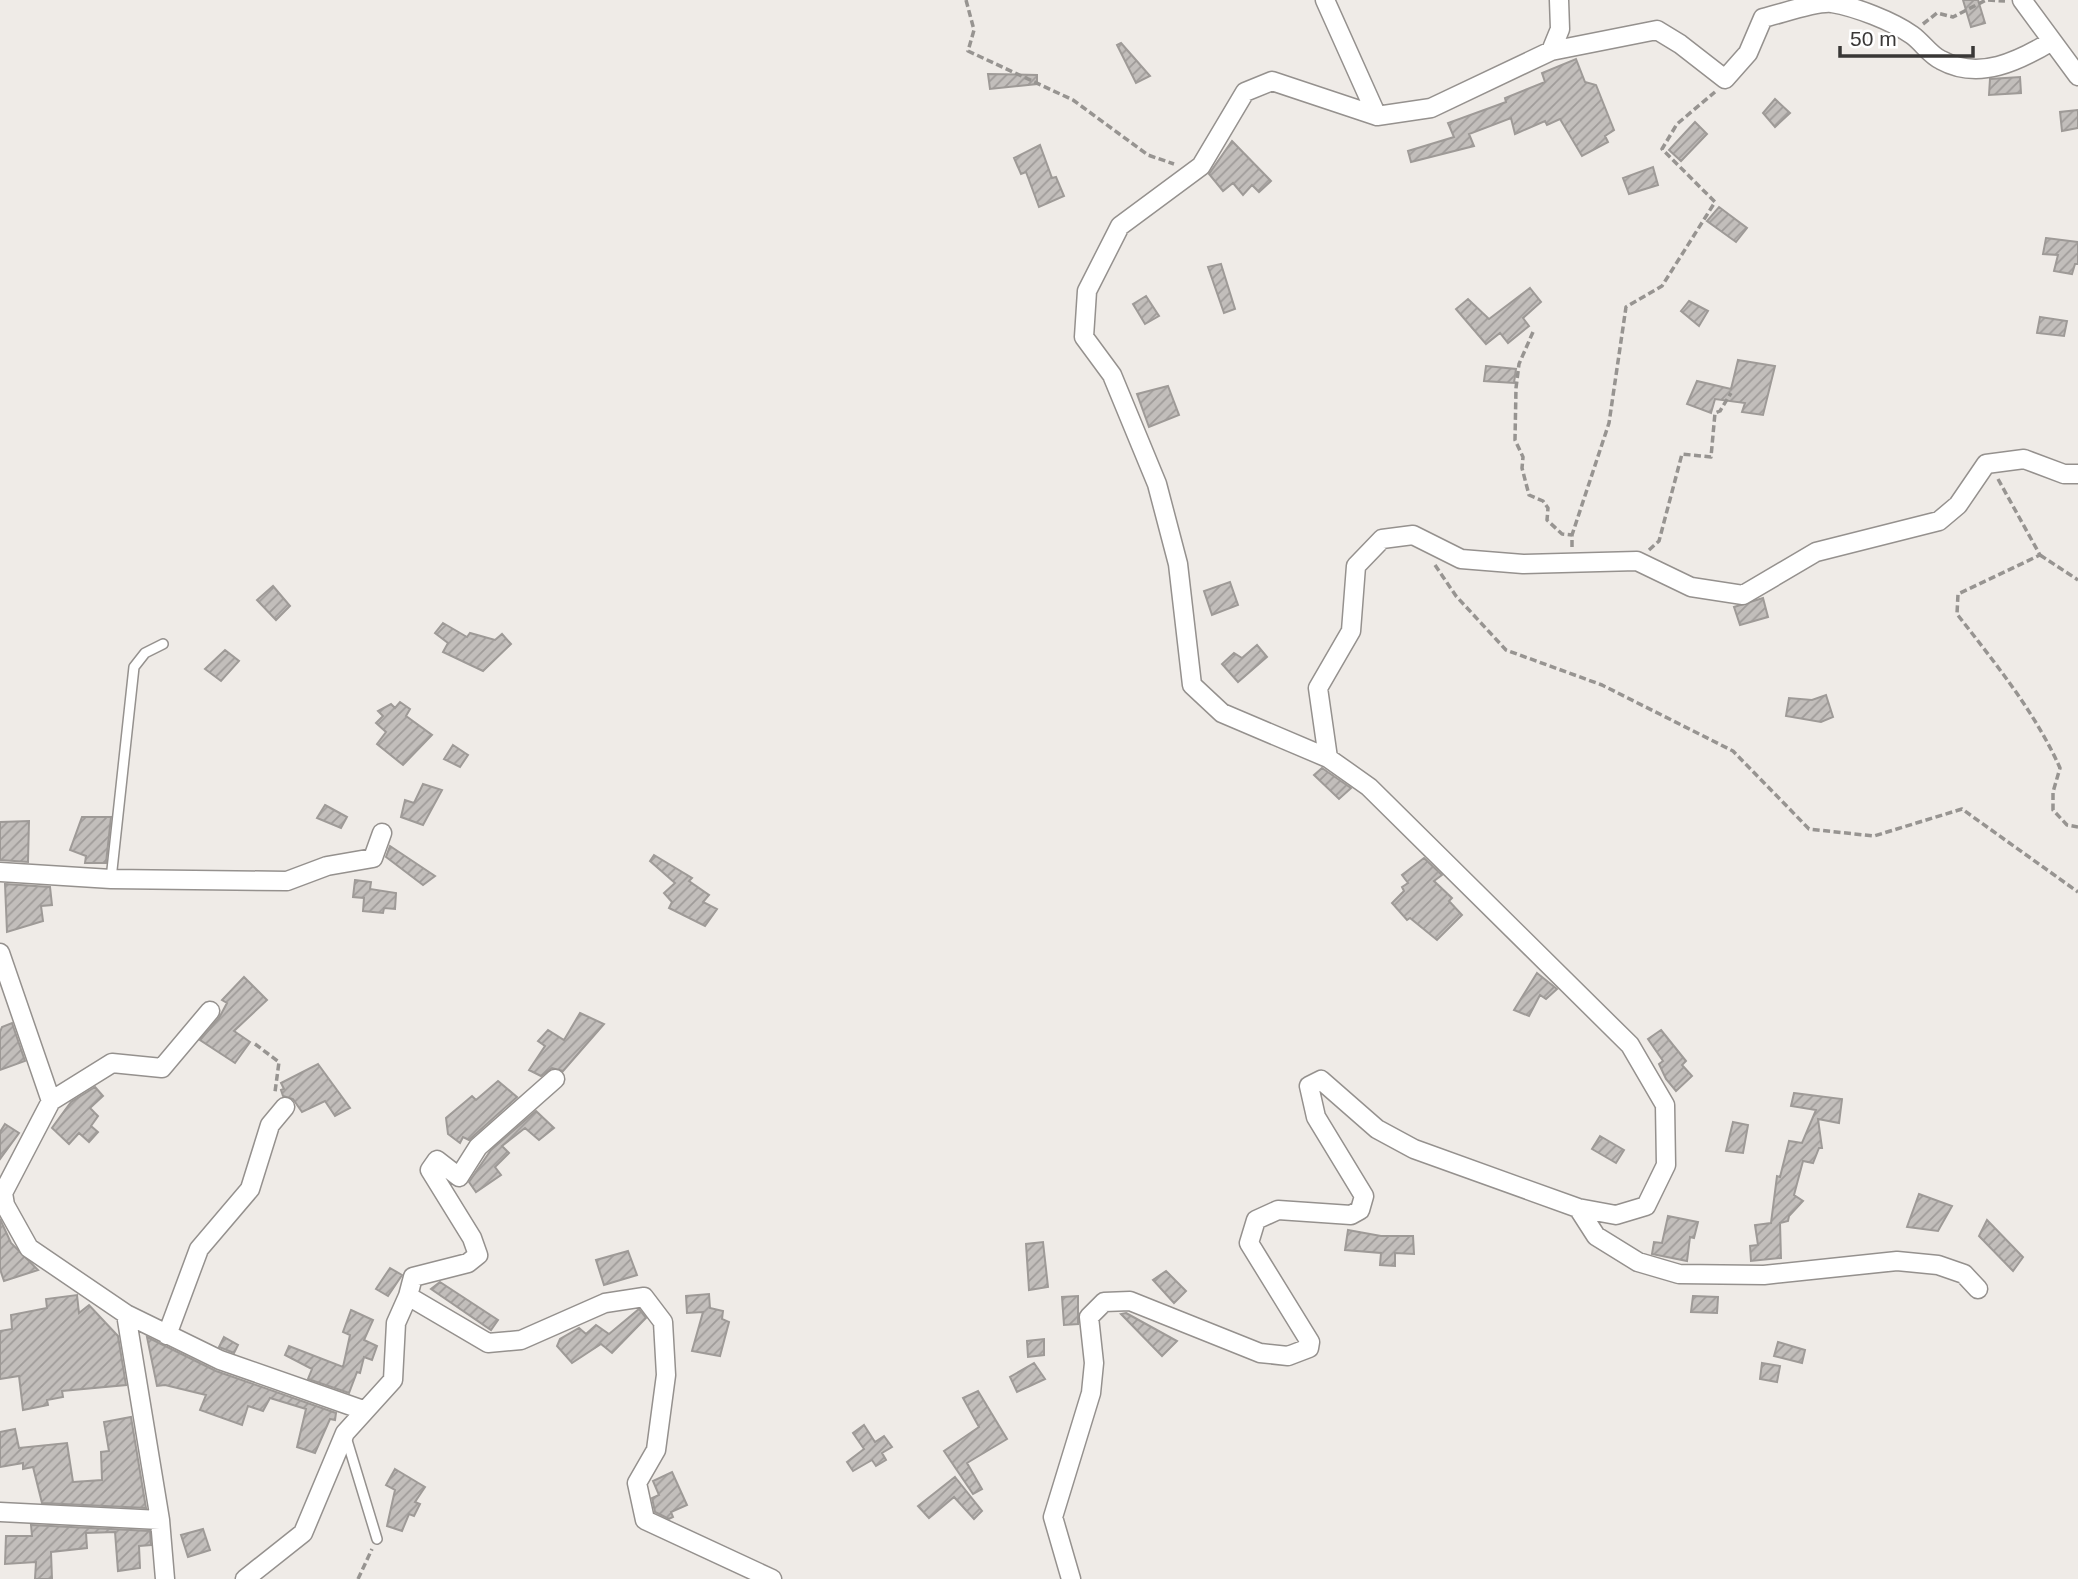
<svg xmlns="http://www.w3.org/2000/svg" width="2078" height="1579" font-family="Helvetica,sans-serif">
<style>
.building{fill:url(#building-hatch);stroke:#9e9a97;stroke-width:2}
.lines{fill:none;stroke-linecap:round;stroke-linejoin:round}
.service-casing{stroke:#95918e;stroke-width:12}
.minor-casing{stroke:#95918e;stroke-width:21}
.path{stroke:#979491;stroke-width:3.5;stroke-dasharray:7 3.5;stroke-linecap:butt}
.service{stroke:#fff;stroke-width:9}
.minor{stroke:#fff;stroke-width:18}
</style>
<defs>
<pattern id="building-hatch" width="6" height="6" patternUnits="userSpaceOnUse" patternTransform="scale(1.75)"><rect width="6" height="6" fill="#c2bebb"/><path d="M-1 1l2-2M0 6l6-6M5 7l2-2" fill="none" stroke="#9f9b99"/></pattern>
</defs>
<rect width="100%" height="100%" fill="#efebe7"/>
<path class="building" d="M1963,0H1978L1985,23L1971,27Z
M1121,43L1150,76L1136,83L1117,45Z
M1576,59L1585,82L1596,85L1614,130L1605,136L1608,142L1582,156L1560,119L1547,125L1545,121L1515,134L1511,118L1469,134L1474,146L1411,162L1408,151L1454,137L1448,123L1506,102L1505,98L1545,82L1542,73Z
M988,74L1037,75V84L990,89Z
M2020,77L2021,93L1989,95L1990,79Z
M1775,99L1790,113L1775,127L1763,113Z
M2078,110V128L2062,131L2060,112Z
M1695,122L1707,134L1681,161L1669,150Z
M1232,141L1271,181L1259,192L1252,185L1243,195L1233,183L1223,191L1209,174Z
M1040,145L1052,178L1056,177L1064,196L1039,207L1026,172L1021,174L1014,158Z
M1653,167L1658,185L1629,194L1623,178Z
M1719,207L1747,228L1736,242L1707,221Z
M2046,238L2078,242V264H2075L2072,274L2054,271L2058,255L2043,254Z
M1221,264L1235,309L1224,313L1208,267Z
M1530,288L1541,302L1523,318L1529,326L1508,343L1500,333L1486,344L1456,309L1468,299L1489,319Z
M1146,296L1159,316L1145,324L1133,304Z
M1689,301L1708,311L1699,326L1681,311Z
M2040,317L2067,321L2064,336L2037,333Z
M1738,360L1775,366L1763,415L1742,412L1745,403L1715,399L1711,413L1687,404L1697,381L1731,389Z
M1486,366L1516,369L1514,383L1484,381Z
M1168,386L1179,415L1149,427L1137,394Z
M1230,582L1238,605L1212,615L1204,591Z
M273,586L290,606L276,620L257,600Z
M1763,598L1768,617L1740,625L1734,607Z
M443,623L467,637L470,633L495,640L502,634L511,644L483,671L443,652L448,643L435,633Z
M1257,645L1267,657L1238,682L1222,664L1234,653L1242,658Z
M225,650L239,661L221,681L205,669Z
M1826,695L1833,717L1821,722L1786,716L1789,698L1812,700Z
M400,702L410,709L406,716L432,735L403,765L377,744L386,732L376,723L383,716L378,711L391,704L395,708Z
M453,745L468,755L460,767L444,759Z
M1322,768L1351,788L1339,799L1314,775Z
M423,784L442,790L423,825L401,817L405,800L414,803Z
M325,805L347,817L341,828L317,818Z
M82,817H111L106,863H85L86,856L70,850Z
M29,821L28,862L0,860V822Z
M390,846L435,876L423,885L386,857Z
M654,855L692,878L689,881L709,895L703,902L717,909L705,926L669,908L672,902L664,893L675,883L650,861Z
M1424,858L1442,875L1434,881L1452,898L1449,901L1462,915L1437,940L1410,918L1407,920L1392,903L1404,891L1402,887L1408,883L1402,875Z
M355,880L371,882L370,889L396,893L395,909L384,908L383,913L363,911L364,898L353,897Z
M5,884L50,887L52,905L41,906L43,921L7,932Z
M1537,973L1557,989L1546,999L1540,995L1529,1016L1514,1010Z
M244,977L267,1000L234,1031L250,1042L235,1063L200,1040L219,1018L227,1003L222,1000Z
M580,1013L604,1024L563,1071L552,1068L541,1076L529,1070L545,1046L538,1041L548,1030L564,1040Z
M12,1023L25,1061L0,1070V1032L2,1027Z
M1661,1030L1686,1061L1682,1065L1692,1076L1676,1091L1666,1079L1659,1064L1663,1061L1648,1039Z
M318,1064L350,1108L335,1116L325,1101L302,1112L293,1099L283,1096L281,1090L284,1089L281,1083Z
M498,1081L517,1097L469,1140L463,1137L460,1143L448,1134L446,1118L472,1096L476,1100Z
M95,1087L103,1096L90,1108L98,1116L91,1126L98,1132L89,1142L79,1133L69,1144L52,1128L71,1102Z
M1794,1093L1842,1099L1839,1123L1818,1119L1822,1148H1819L1813,1163L1803,1161L1794,1195L1803,1201L1789,1216L1788,1221L1780,1223L1781,1258L1751,1261L1750,1246L1758,1245L1755,1225L1771,1223L1777,1176L1780,1177L1789,1141L1802,1143L1816,1110L1791,1106Z
M536,1111L554,1128L539,1140L525,1128L502,1146L509,1153L495,1167L501,1175L476,1192L469,1182L491,1150Z
M1733,1122L1748,1125L1743,1153L1726,1151Z
M5,1124L19,1133L0,1159V1132Z
M1600,1136L1624,1150L1616,1163L1592,1149Z
M1919,1194L1952,1206L1938,1231L1907,1227Z
M1668,1216L1698,1222L1694,1238L1690,1237L1687,1261L1652,1254L1654,1242L1662,1243Z
M0,1219L11,1243L38,1270L4,1281L0,1269Z
M1987,1220L2023,1257L2013,1271L1979,1236Z
M1348,1230L1381,1236H1413L1414,1254L1395,1253V1266L1380,1265L1381,1253L1345,1250Z
M1043,1242L1048,1287L1029,1290L1026,1244Z
M628,1251L637,1275L604,1285L596,1260Z
M390,1268L402,1275L388,1296L376,1289Z
M1166,1271L1186,1291L1174,1303L1153,1280Z
M440,1282L498,1320L491,1330L431,1289Z
M709,1294L710,1308L723,1311L722,1319L729,1322L720,1356L692,1351L703,1312L687,1313L686,1296Z
M77,1295L79,1313L89,1305L118,1336L126,1385L62,1391L63,1397L47,1400L48,1405L23,1410L19,1376L0,1379V1331L12,1329L11,1315L47,1308L46,1299Z
M1078,1296V1324L1064,1325L1062,1297Z
M1693,1296L1718,1297L1717,1313L1691,1312Z
M639,1309L646,1318L612,1353L601,1344L572,1363L557,1346L560,1339L579,1328L586,1334L596,1325L609,1334Z
M351,1310L373,1320L364,1340L377,1346L372,1360L364,1357L360,1373L357,1372L349,1393L308,1379L312,1369L285,1355L289,1346L343,1367L350,1335L343,1332Z
M1126,1313L1177,1341L1162,1356L1121,1314Z
M147,1337L216,1371L336,1413L335,1420L330,1419L315,1453L297,1447L306,1409L270,1398L263,1411L248,1406L242,1425L200,1410L206,1395L165,1385L157,1386Z
M224,1337L238,1345L234,1353L219,1347Z
M1044,1339V1355L1028,1357L1027,1341Z
M1778,1342L1805,1350L1802,1363L1774,1356Z
M1034,1363L1045,1379L1017,1392L1010,1377Z
M1762,1363L1780,1366L1777,1382L1760,1379Z
M978,1391L1007,1439L967,1463L982,1489L973,1494L944,1451L979,1427L963,1398Z
M131,1417L146,1508L42,1503L33,1467L23,1469V1463L0,1467V1432L15,1429L19,1448L67,1443L73,1482L102,1480L101,1452L109,1451L104,1422Z
M864,1425L875,1442L884,1436L892,1447L882,1453L886,1460L876,1466L872,1460L853,1471L847,1462L864,1449L853,1433Z
M395,1469L425,1487L415,1502L420,1504L414,1516L409,1514L402,1531L387,1526L395,1490L386,1485Z
M672,1472L687,1505L671,1512L673,1517L669,1519L655,1512L652,1498L659,1495L653,1481Z
M955,1477L982,1511L974,1519L954,1497L929,1518L918,1506Z
M31,1525L150,1531L151,1545L139,1546L140,1568L118,1571L115,1532L86,1533L87,1548L51,1552L52,1579H35L36,1562L5,1564L6,1536H32Z
M203,1529L210,1550L188,1557L181,1535Z"/>
<g class="lines">
<g class="service-casing">
<path id="service" d="M111,879L134,667L145,653L163,644
M346,1437L377,1539"/>
</g>
<g class="minor-casing">
<path id="minor" d="M1325,0L1377,116
M2022,0L2078,76
M1551,51L1657,30L1680,44L1725,79L1748,53L1763,18C1781,14 1816,1 1832,3C1856,7 1892,21 1912,35C1922,42 1930,55 1941,60C1979,81 2019,61 2052,41
M1328,758L1318,688L1351,631L1356,566L1382,539L1413,535L1461,559L1523,564L1637,561L1691,587L1743,595L1816,552L1939,521L1958,505L1986,464L2024,459L2064,474H2078
M0,872L111,879L287,881L327,866L373,858L382,833
M0,953L51,1101L3,1193L5,1205L29,1248L126,1314L220,1360L363,1410
M51,1101L112,1063L162,1068L210,1011
M1578,1208L1596,1236L1638,1262L1679,1274L1764,1275L1897,1261L1938,1265L1964,1274L1978,1289
M408,1296L413,1277L468,1263L478,1255L472,1238L430,1170L437,1160L459,1177L478,1147L555,1079
M126,1314L160,1520L165,1579
M167,1335L199,1249L250,1189L270,1125L285,1107
M0,1512L160,1520
M245,1579L303,1533L345,1433L393,1380L396,1323L408,1296L488,1343L521,1340L605,1303L644,1297L663,1322L666,1375L656,1450L637,1483L645,1520L772,1579
M1071,1579L1053,1517L1091,1393L1094,1363L1089,1317L1104,1302L1130,1301L1260,1353L1288,1356L1309,1348L1310,1342L1249,1243L1256,1220L1278,1210L1351,1215L1360,1210L1364,1196L1316,1117L1309,1086L1321,1080L1377,1129L1414,1149L1578,1208L1616,1215L1646,1206L1666,1165L1665,1105L1630,1045L1369,787L1328,758L1222,713L1192,685L1178,564L1157,484L1112,375L1084,337L1087,291L1120,226L1201,166L1245,92L1272,81L1377,116L1431,108L1551,51L1560,29L1559,0"/>
</g>
<path class="path" d="M966,0L974,30L968,51L1073,100L1148,155L1174,164
M1923,24L1937,13L1953,17L1986,0L2005,1
M1533,332L1519,364L1516,388L1515,440L1523,457L1522,468L1529,495L1543,501L1548,508L1547,520L1562,534L1572,535
M1998,479L2040,555L1958,594L1957,614C1995,663 2035,712 2060,768L2053,792V810L2067,825L2078,827
M1572,547V535L1609,423L1626,307L1662,286L1715,202L1662,149L1677,124L1715,92
M1649,550L1659,541L1682,454L1711,457L1715,413L1720,411L1731,393
M2040,555L2078,580
M1435,565L1456,596L1506,650L1602,685L1733,751L1809,829L1874,836L1962,809L2078,892
M255,1044L279,1062L275,1092
M358,1579L372,1549"/>
<use href="#service" class="service"/>
<use href="#minor" class="minor"/>
</g>
<path d="M1840 46v10h133v-10" fill="none" stroke="#393736" stroke-width="3.5"/>
<text x="1850" y="46" font-size="21" fill="#393736" stroke="#ffffff" stroke-width="5" paint-order="stroke">50 m</text>
</svg>
